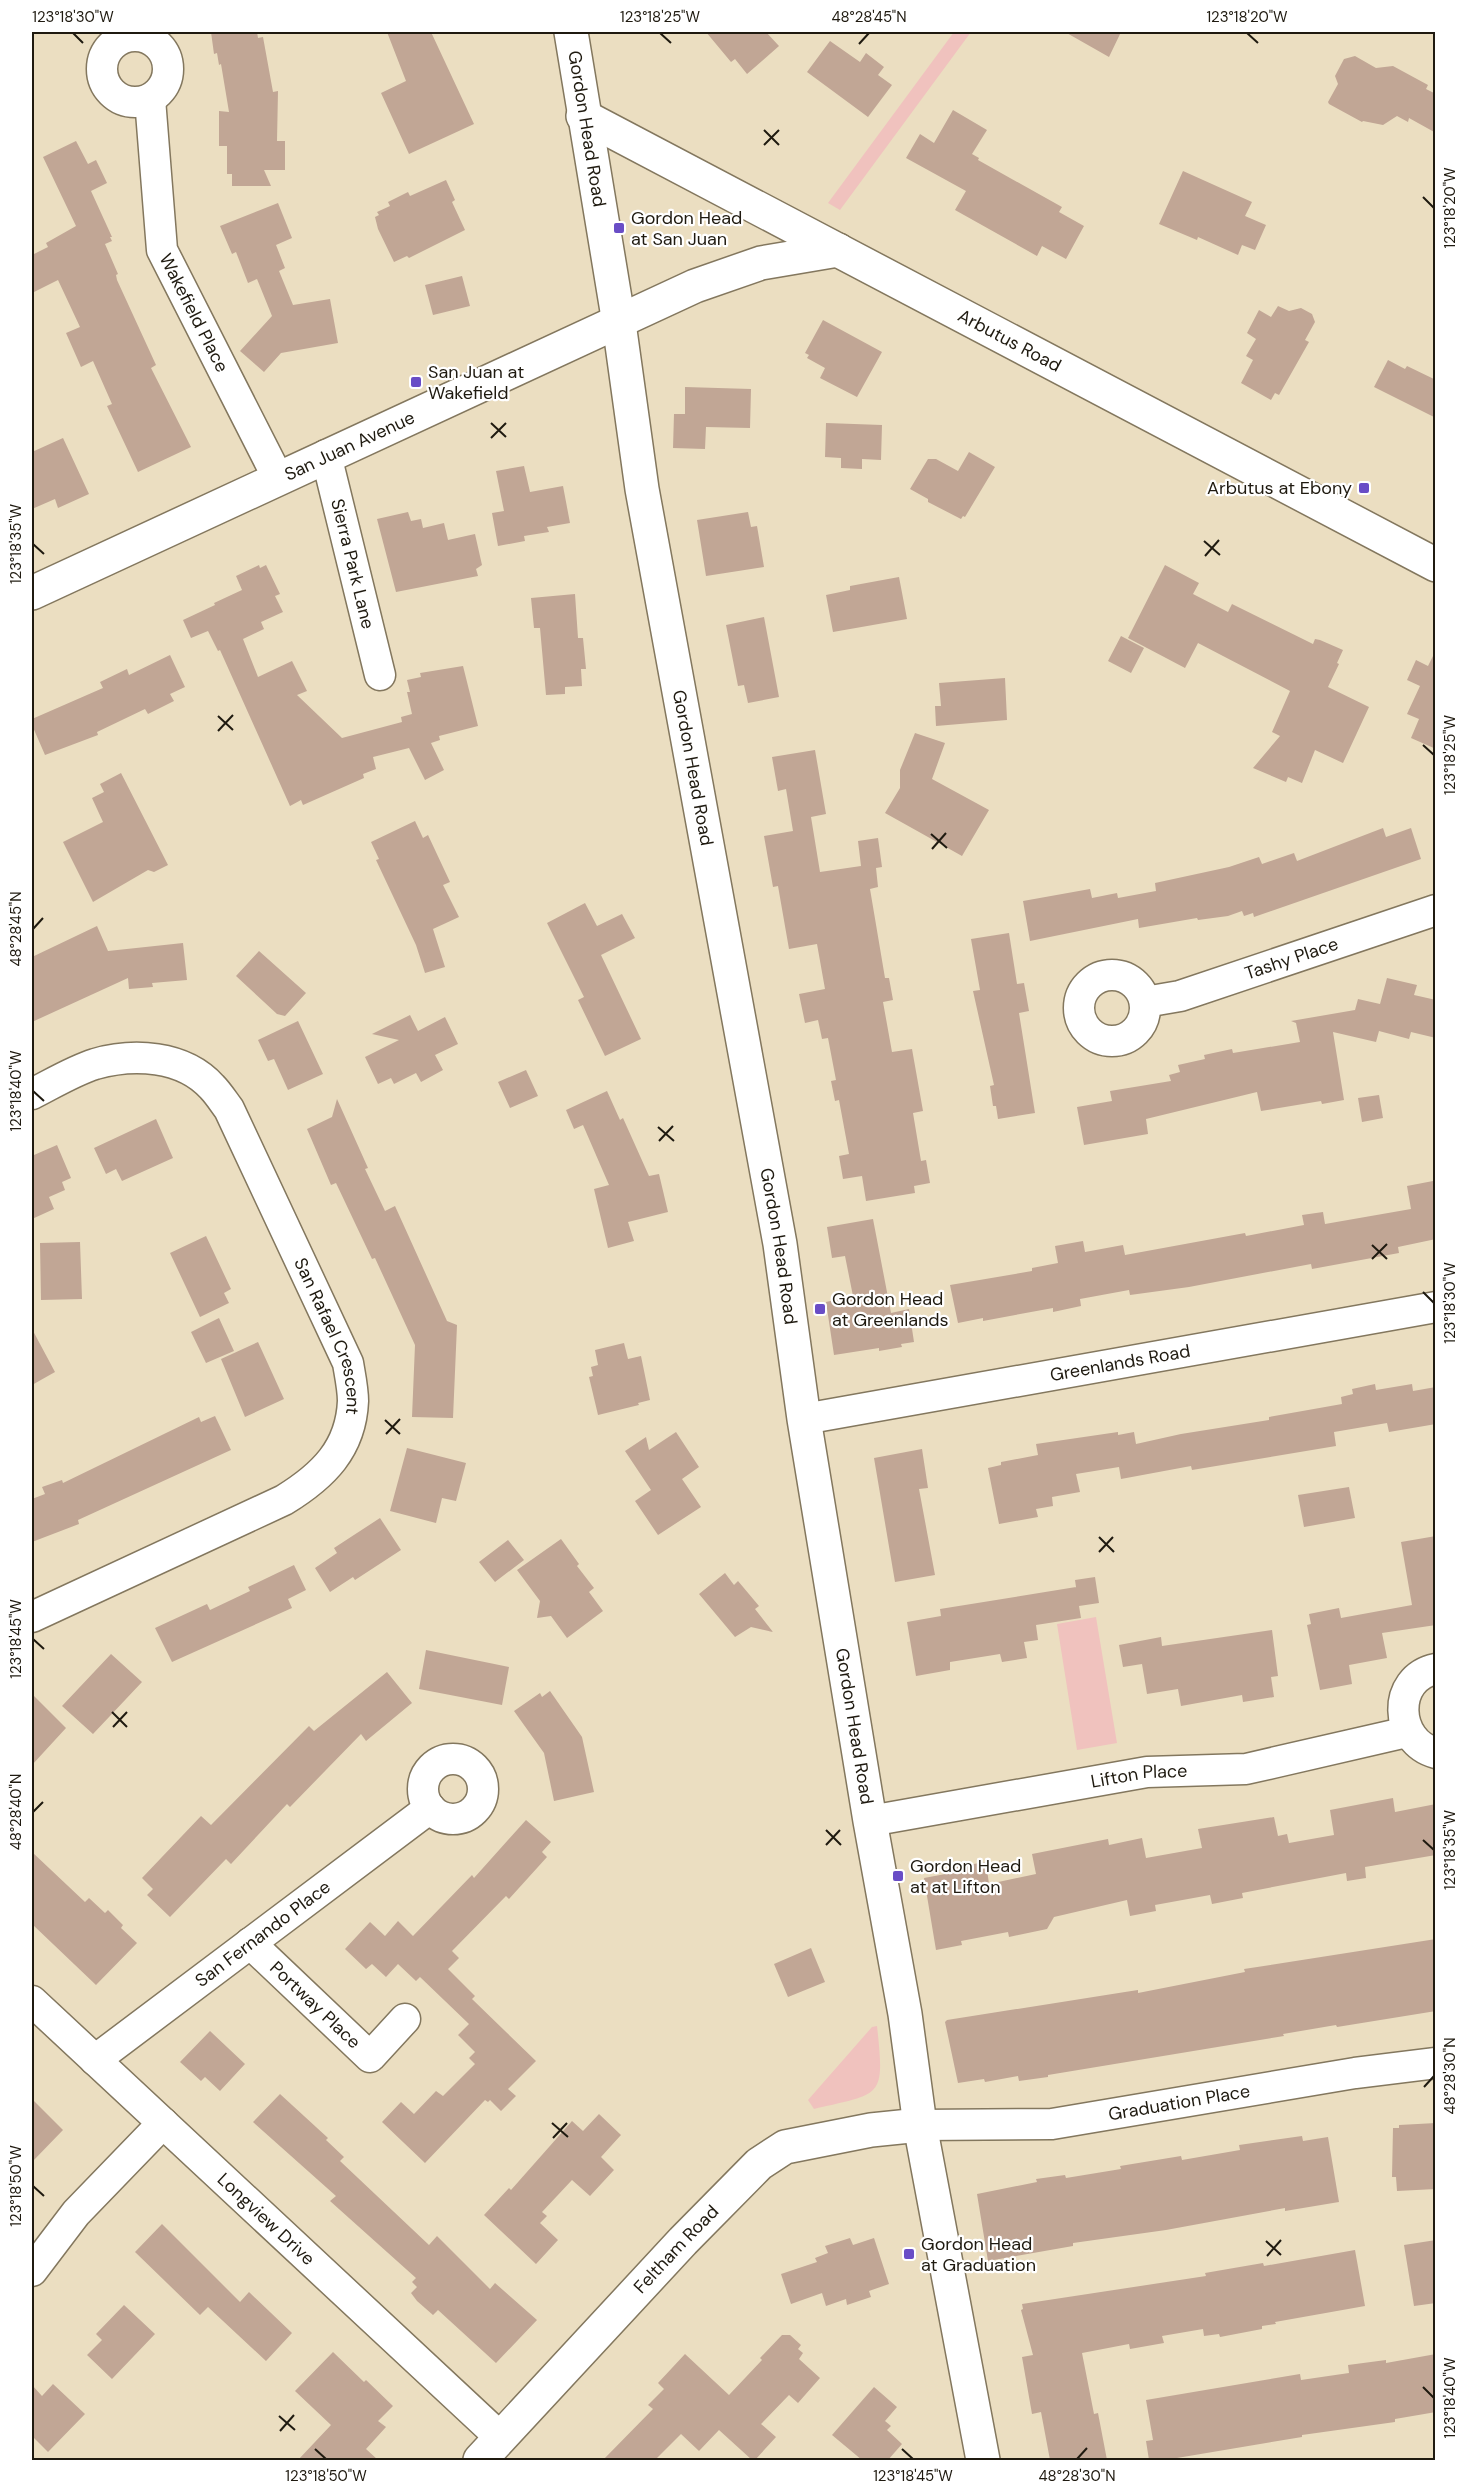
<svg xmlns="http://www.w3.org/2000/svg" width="1467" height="2492" font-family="'DM Sans',sans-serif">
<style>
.green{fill:#f0c2be}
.building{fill:#c1a695}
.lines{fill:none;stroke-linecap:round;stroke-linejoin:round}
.minor-casing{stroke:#83775e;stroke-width:33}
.tertiary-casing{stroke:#83775e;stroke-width:36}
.secondary-casing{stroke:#83775e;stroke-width:36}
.minor{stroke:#fff;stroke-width:30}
.tertiary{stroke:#fff;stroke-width:33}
.secondary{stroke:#fff;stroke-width:33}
.ticks{fill:none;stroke:#1f1a10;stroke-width:2}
.poi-dot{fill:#694dc6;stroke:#fff;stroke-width:2}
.labels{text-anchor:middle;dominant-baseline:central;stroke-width:4.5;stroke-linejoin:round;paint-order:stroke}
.street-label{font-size:18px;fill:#1f1a10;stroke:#fff}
.poi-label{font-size:18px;fill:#1f1a10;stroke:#fff;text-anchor:start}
.neatline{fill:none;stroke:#1f1a10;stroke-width:2}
.ticks-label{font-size:15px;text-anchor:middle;fill:#1f1a10}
</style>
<rect width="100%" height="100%" fill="#ebdec1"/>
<path class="green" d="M954,32H971L840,210L828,203Z
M1096,1617L1117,1743L1077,1750L1057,1624Z
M877,2026C885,2099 882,2093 814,2109L808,2100L872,2027Z"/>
<path class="building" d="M211,32H257L258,38L263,37L273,92L278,91L277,141H285V170H264L271,186H232V174H227V146H219V111L229,112L221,64L219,65L217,53L214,54Z
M387,32H431L474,124L409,154L381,93L406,81Z
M706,32H766L779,46L747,74L735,59L731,62Z
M1065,32H1121L1109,57Z
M830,41L860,62L866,53L884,67L878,75L892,85L868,117L807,72Z
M1355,56L1376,68L1393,66L1428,85L1426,89L1436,94V133L1409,118L1408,122L1397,116L1383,125L1363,121L1362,122L1329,104L1328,102L1338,84L1335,76L1344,59Z
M953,110L987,130L972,154L979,158L978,160L1062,207L1059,212L1084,226L1066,259L1042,246L1037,256L955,210L966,191L906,158L920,134L934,143Z
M76,141L88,164L96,160L107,183L91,191L112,237H110L112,241L105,244L118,274L116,275L117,280L156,365L151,368L191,447L138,472L107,406L112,404L93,361L81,367L66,333L80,327L58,280L32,293V255L48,247L46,243L76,226L43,157Z
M1183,171L1252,202L1245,216L1266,225L1255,250L1242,245L1238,255L1198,237L1197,240L1159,224Z
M446,180L455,200L452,202L465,230L409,258L407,256L394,262L378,229L375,217L379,215L377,212L390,206L388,202L408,192L410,196Z
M278,203L292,238L276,245L285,268L279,271L293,305L330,299L338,343L281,353L264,372L240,351L272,316L257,279L248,283L236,252L232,254L220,226Z
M462,276L470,306L433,315L425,285Z
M1278,306L1289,311L1301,308L1312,314L1315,322L1305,340L1309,342L1279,395L1275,393L1271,400L1241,383L1253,360L1246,356L1256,339L1247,333L1259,310L1271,317Z
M823,320L882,352L857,397L820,378L825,368L807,358L809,355L805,353Z
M1388,360L1405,369L1407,366L1436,380V418L1374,387Z
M685,387L751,389L750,428L706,427L705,449L673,448L674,414H685Z
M826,423L882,425L881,460L862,459V469L841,468V458L825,457Z
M63,438L89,494L58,508L55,499L32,509V452Z
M969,452L995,467L965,517L963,516L961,519L928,502V499L910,489L928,459H936L958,471Z
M524,466L530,492L563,486L570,523L547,527L549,532L524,536L525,541L498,546L492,513L504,511L496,471Z
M408,512L411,521L421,519L423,528L444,523L448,540L475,534L482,565L476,569L478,576L396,592L377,519Z
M748,512L751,527L757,526L764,567L706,576L697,520Z
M259,565L260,568L266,565L280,594L275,596L283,612L261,622L264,629L243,639L258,677L292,661L307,691L297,695L342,738L402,722L401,717L412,714L407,692H410L407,680L421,677L420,673L463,666L478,726L439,736L440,740L431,743L444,770L425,780L409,748L373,757L376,769L363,774L364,778L303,805L301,800L290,806L220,650L218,651L208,631L191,638L183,620L215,605L214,603L242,590L236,576Z
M1165,565L1199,583L1193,594L1228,612L1232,604L1313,644L1315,639L1320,640L1343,650L1337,663L1339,664L1328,687L1369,707L1343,763L1315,750L1302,783L1288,777L1286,782L1253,768L1280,736L1272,732L1290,691L1198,643L1185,668L1128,638Z
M899,577L907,619L833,632L826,595L850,590V586Z
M575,594L578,638H583L586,669H581L582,686L565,687V694L546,695L540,628H534L531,598Z
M764,617L779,697L748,703L744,685L738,686L726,625Z
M1121,636L1144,648L1131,673L1108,661Z
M1436,650V749L1411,738L1419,719L1407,714L1420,686L1407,680L1416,660L1428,666Z
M170,655L185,687L170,694L174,701L148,714L145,709L97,732L98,735L45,755L32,725V719L103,688L100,682L127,669L129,675Z
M1005,678L1007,720L936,726L935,706H941L939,683Z
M915,733L945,743L932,779L989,810L962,856L885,813L900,788V770Z
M815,750L826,814L811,817L820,872L861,866L858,841L878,838L882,867L876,868L878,887L870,889L885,978H889L893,1000L883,1002L892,1052L912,1049L923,1111L913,1113L921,1161L926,1160L930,1183L914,1186L915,1193L866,1201L862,1176L843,1179L839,1156L849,1154L839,1100L835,1101L831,1081L836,1080L828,1038L822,1039L818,1020L805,1023L799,994L825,989L817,944L789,949L778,886L773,887L764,836L793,831L786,789L778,791L772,757Z
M121,773L168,865L154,872L148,870L93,902L63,842L103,822L92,798L104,792L100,784Z
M415,821L423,838L428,835L450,882L443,885L459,917L433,929L445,967L425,973L416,945L376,860L379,859L371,842Z
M1383,828L1386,837L1411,828L1421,859L1254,917L1253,913L1244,916L1242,911L1228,916L1198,920L1197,918L1139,928L1138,919L1030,941L1023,901L1090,889L1092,898L1117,893L1118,898L1156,891L1155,883L1229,867L1259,857L1262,864L1294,853L1297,861Z
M585,903L597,926L622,914L635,938L601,955L641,1039L605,1056L578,1000L584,997L547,923Z
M97,926L108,951L183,943L187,980L152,983L153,987L129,989L128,978L32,1022V957Z
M1009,933L1017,984L1024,983L1029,1011L1019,1013L1035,1113L998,1119L996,1106H993L990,1086L994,1085L973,991L980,990L971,939Z
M259,951L306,993L285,1016L277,1014L236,976Z
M1387,978L1417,985L1414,995L1436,1000V1038L1411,1032L1409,1039L1379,1031L1376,1042L1333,1032L1344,1100L1322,1104L1321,1101L1261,1111L1257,1092L1146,1119L1148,1134L1084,1145L1077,1107L1112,1101L1110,1091L1171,1081L1169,1075L1180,1072L1178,1065L1205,1059L1204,1055L1232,1049L1233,1053L1300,1042L1296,1023L1291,1021L1355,1010L1358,999L1380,1004Z
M410,1015L418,1031L445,1017L458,1044L435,1055L443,1070L421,1082L416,1073L394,1084L391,1078L378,1084L365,1057L399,1040L372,1034Z
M298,1021L323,1074L288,1090L274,1059L268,1061L258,1040Z
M526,1070L538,1096L510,1108L498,1082Z
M607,1091L620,1120L623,1118L649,1176L659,1174L668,1212L628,1222L634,1241L608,1248L594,1189L609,1185L583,1125L574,1129L566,1110Z
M1379,1095L1383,1118L1362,1122L1358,1098Z
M337,1099L368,1168L365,1169L385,1211L395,1206L447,1321L457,1325L453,1418L412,1417L415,1345L375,1258L372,1259L336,1183L331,1185L307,1129L332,1117Z
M156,1119L173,1158L122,1181L116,1169L106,1174L94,1148Z
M57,1145L71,1178L62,1182L65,1190L49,1197L54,1209L32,1219V1159L33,1161L34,1155Z
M1433,1181L1436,1197V1239L1398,1247L1399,1253L1312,1269L1311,1264L1189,1287L1130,1295L1129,1290L1080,1299L1081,1306L1053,1312V1308L983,1321V1318L958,1323L950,1285L1032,1271V1268L1058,1263L1055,1246L1083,1241L1085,1252L1123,1245L1125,1255L1245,1233L1246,1236L1304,1225L1302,1215L1323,1212L1325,1224L1411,1209L1407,1186Z
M873,1219L891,1313L909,1309L914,1342L901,1344L902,1347L879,1351V1348L834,1355L826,1302L853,1296L845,1256L832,1258L827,1227Z
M206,1236L231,1289L224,1293L229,1303L200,1317L170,1253Z
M80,1242L82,1299L41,1300L40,1243Z
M219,1318L234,1351L206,1363L191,1332Z
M32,1329L55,1372L32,1385Z
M258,1342L284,1399L245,1417L221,1359Z
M624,1343L628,1359L641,1356L650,1400L638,1403L639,1405L598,1415L589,1377L593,1376L591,1367L598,1365L595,1350Z
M1375,1384L1376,1390L1412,1384L1413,1391L1436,1387V1424L1389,1432L1387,1423L1334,1432L1336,1446L1192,1470L1191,1466L1121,1479L1119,1467L1076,1474L1080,1492L1052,1497L1053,1506L1036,1509L1038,1517L999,1524L988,1468L1001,1465V1462L1038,1455L1036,1444L1118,1432V1435L1134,1432L1136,1444L1181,1434L1269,1420V1417L1342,1404L1341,1397L1353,1394L1352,1389Z
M215,1416L231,1450L78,1520L79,1524L32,1542V1499L45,1494L42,1487L62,1480L63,1483L199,1417L201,1422Z
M676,1432L699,1467L682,1479L701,1507L658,1535L635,1501L651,1490L625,1451L646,1437L649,1450Z
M407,1448L466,1463L456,1501L442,1498L436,1523L390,1511Z
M922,1449L928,1488L919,1489L935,1575L895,1582L874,1458Z
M1349,1487L1355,1518L1304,1527L1298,1495Z
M380,1518L401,1550L355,1580L353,1577L330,1592L315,1568L337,1553L334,1548Z
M1436,1536V1625L1382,1633L1387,1658L1349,1665L1352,1684L1320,1690L1307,1625L1311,1624L1309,1614L1339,1608L1341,1618L1412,1605L1401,1542Z
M561,1539L579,1564L577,1566L594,1588L589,1592L603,1611L567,1638L551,1616L537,1618L540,1601L517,1570Z
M508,1540L524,1560L495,1582L479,1562Z
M294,1565L306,1590L288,1599L292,1608L172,1662L155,1628L207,1604L210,1610L250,1591L248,1587Z
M725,1573L734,1585L738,1581L759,1606L755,1609L773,1632L751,1627L735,1637L699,1594Z
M1095,1577L1099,1603L1079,1606L1081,1618L1036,1625L1038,1640L1024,1642L1027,1658L1002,1662L1000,1654L950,1662V1670L916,1676L907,1622L941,1616L940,1609L1076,1587L1077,1594L1075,1580Z
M1272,1630L1278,1676L1271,1677L1274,1697L1243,1702L1242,1695L1181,1706L1178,1689L1147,1694L1142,1664L1123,1667L1119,1645L1161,1637L1162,1646Z
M426,1650L509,1667L502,1705L419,1689Z
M111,1654L142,1682L93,1734L62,1706Z
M387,1672L412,1703L366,1741L361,1734L290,1807L287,1804L231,1864L226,1859L170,1917L147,1895L153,1889L142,1878L201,1816L211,1825L309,1726L314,1731Z
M550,1691L582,1737L594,1792L554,1801L544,1753L514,1711L540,1693L542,1697Z
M32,1694L66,1728L32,1765Z
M1393,1798L1395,1812L1436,1804V1855L1365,1867L1366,1878L1347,1881L1346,1873L1242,1893L1243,1898L1212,1904L1210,1895L1155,1905L1156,1911L1130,1916L1127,1900L1054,1917L1047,1929L1009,1937L1008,1932L961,1941L962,1945L936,1950L924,1878L956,1872L955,1867L986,1862L989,1884L1036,1874L1032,1854L1108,1839L1109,1845L1142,1838L1146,1858L1202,1848L1198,1829L1274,1817L1278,1836L1287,1834L1289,1843L1334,1835L1330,1810Z
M526,1820L551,1842L542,1852L547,1857L509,1899L506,1896L452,1951L459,1958L448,1969L475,1996L472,1999L536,2061L508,2089L516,2096L501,2111L490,2100L488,2102L485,2100L425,2163L382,2122L401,2102L414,2114L436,2091L443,2096L475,2064L469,2058L475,2052L458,2035L469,2024L420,1977L416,1981L398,1964L386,1977L372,1964L366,1969L345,1949L370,1922L385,1936L398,1921L413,1936L472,1875L474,1878Z
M32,1852L85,1902L89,1898L105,1913L108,1910L123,1925L121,1928L137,1943L96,1985L32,1924Z
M1436,1939V2011L1337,2027L1336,2025L1283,2034L1284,2036L1048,2075V2077L1019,2081L1018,2076L985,2082L984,2079L958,2083L945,2022L947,2020L1125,1992L1138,1990V1993L1245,1972L1244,1969Z
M811,1948L825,1982L788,1997L774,1964Z
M210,2031L245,2064L220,2091L205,2077L201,2081L180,2062Z
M280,2094L328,2138L326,2140L344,2157L340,2161L429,2245L437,2236L490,2289L495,2283L537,2320L496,2363L438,2310L433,2315L417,2301L411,2293L417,2287L412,2282L416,2278L330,2201L336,2196L253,2122Z
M32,2099L63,2130L32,2162Z
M599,2114L621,2135L601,2157L614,2170L590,2196L572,2180L542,2212L547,2216L540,2223L558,2240L536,2264L484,2215L509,2188L511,2190L572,2121L583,2131Z
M1436,2123V2189L1397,2191L1396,2177H1392L1393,2128H1399V2125Z
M1302,2136L1303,2141L1328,2137L1339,2202L1285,2211V2208L1166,2230L1073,2243V2246L988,2261L977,2194L1037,2182L1036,2179L1065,2175L1066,2178L1121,2169L1120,2166L1181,2156L1182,2160L1240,2150L1239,2145Z
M162,2224L240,2302L249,2292L292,2333L266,2361L208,2307L200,2315L135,2252Z
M850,2238L853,2245L874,2238L889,2284L869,2291L871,2297L847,2305L846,2299L826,2306L822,2293L791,2304L781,2274L817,2262L815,2258L828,2253L825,2246Z
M1436,2240V2303L1414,2306L1404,2245Z
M1355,2250L1365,2306L1275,2322L1276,2324L1262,2326V2329L1220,2337L1219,2334L1204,2336L1203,2329L1162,2336L1164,2343L1130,2349L1129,2344L1082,2353L1094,2414L1098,2413L1107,2460H1050L1041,2412L1032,2414L1022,2357L1033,2355L1021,2310L1023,2309L1022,2304L1206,2276L1205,2273L1228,2269L1263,2263L1264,2266Z
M124,2305L155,2334L112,2379L87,2355L102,2340L96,2334Z
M782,2335H790L801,2345L798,2349L803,2353L799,2359L820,2378L798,2403L789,2395L761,2424L776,2437L755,2460H752L719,2430L699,2451L681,2434L655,2460H603L653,2409L648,2405L664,2389L658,2383L685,2354L729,2395L762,2360L760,2358Z
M333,2352L364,2382L366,2380L393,2406L378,2421L386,2427L366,2449L378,2460H298L331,2425L295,2391Z
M1436,2354V2412L1395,2419V2422L1302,2435V2437L1165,2460H1149L1146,2441L1153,2440L1146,2400L1300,2374L1301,2380L1349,2373L1348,2365L1386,2360V2363Z
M53,2384L85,2414L48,2452L32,2436V2385L42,2396Z
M874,2387L897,2407L885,2421L891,2426L887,2430L902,2444L888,2460H862L832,2435Z"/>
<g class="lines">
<g class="minor-casing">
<g id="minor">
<circle cx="135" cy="69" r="33"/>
<path id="s1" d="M150,99L162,250L278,478"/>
<path id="s2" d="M326,455L380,675"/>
<circle cx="1112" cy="1008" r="33"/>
<path id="s3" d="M1145,1002L1180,996L1436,910"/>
<path id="s4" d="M32,1094C52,1084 73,1071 95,1064C133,1053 183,1055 212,1087C218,1093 223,1101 229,1109L348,1363C350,1375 353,1389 353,1401C351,1449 323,1476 284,1500L32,1617"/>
<path id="s5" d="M804,1419L1436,1307"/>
<path d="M1436,1669C1391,1678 1394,1742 1436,1753"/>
<circle cx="453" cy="1789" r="30"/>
<path id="s6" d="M870,1821L1147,1772L1246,1769L1407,1732"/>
<path id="s7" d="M250,1943L370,2057L405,2019"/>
<path id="s8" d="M32,2001L501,2438"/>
<path id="s9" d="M95,2060L430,1808"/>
<path id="s10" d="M920,2125L1052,2124L1355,2073L1436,2063"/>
<path d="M32,2271L76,2213L163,2123"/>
</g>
</g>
<g class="tertiary-casing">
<g id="tertiary">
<path id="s11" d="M32,593L695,286L761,263L838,250"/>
<path id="s12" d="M480,2460L683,2241L759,2164L785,2147L871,2130L920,2125"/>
</g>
</g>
<g class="secondary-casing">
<g id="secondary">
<path id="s13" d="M571,32L619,323L642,489L780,1244L804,1419L870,1821L905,2014L920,2125L983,2460"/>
<path id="s14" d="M583,116L1436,565"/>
</g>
</g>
<use href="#minor" class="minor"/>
<use href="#tertiary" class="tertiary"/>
<use href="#secondary" class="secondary"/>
</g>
<path class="ticks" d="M73,33L83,43M660,33L671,43M1247,33L1258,43M859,44L869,33M764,130L779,145M764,145L779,130M1423,197L1434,208M491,423L506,437M491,438L506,423M1204,541L1220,555M33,544L44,554M1205,556L1219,540M218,716L233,730M218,731L233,715M1423,745L1434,755M931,834L947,848M932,849L946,833M33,929L43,918M33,1091L44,1101M658,1127L674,1141M659,1141L673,1126M1372,1245L1387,1259M1372,1259L1387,1244M1423,1292L1434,1303M385,1420L400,1434M386,1434L400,1419M1099,1537L1114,1552M1099,1552L1113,1537M33,1639L44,1649M112,1712L127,1727M113,1727L127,1712M33,1812L43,1802M826,1830L841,1845M1423,1840L1434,1850M826,1845L840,1830M1424,2087L1434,2076M552,2123L568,2137M553,2138L567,2123M33,2186L44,2196M1266,2241L1281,2255M1267,2256L1281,2240M1423,2387L1434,2398M279,2416L295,2430M280,2431L294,2415M315,2449L326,2459M902,2449L913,2459M1077,2459L1087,2448"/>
<g class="poi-dot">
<rect x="613" y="222" width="12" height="12" rx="3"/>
<rect x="410" y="376" width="12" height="12" rx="3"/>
<rect x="1358" y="482" width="12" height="12" rx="3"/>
<rect x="814" y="1303" width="12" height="12" rx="3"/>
<rect x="892" y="1870" width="12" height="12" rx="3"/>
<rect x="903" y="2248" width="12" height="12" rx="3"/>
</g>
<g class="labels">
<g class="street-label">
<text stroke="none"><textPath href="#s13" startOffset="98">Gordon Head Road</textPath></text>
<text stroke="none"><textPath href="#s1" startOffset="222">Wakefield Place</textPath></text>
<text stroke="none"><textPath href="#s14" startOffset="482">Arbutus Road</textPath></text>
<text stroke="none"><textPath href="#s11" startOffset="350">San Juan Avenue</textPath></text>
<text stroke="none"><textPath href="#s2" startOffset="112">Sierra Park Lane</textPath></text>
<text stroke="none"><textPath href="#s13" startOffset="746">Gordon Head Road</textPath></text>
<text stroke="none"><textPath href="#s3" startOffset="153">Tashy Place</textPath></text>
<text stroke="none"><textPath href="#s13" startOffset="1232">Gordon Head Road</textPath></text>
<text stroke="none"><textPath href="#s4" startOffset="472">San Rafael Crescent</textPath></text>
<text stroke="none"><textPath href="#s5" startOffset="321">Greenlands Road</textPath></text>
<text stroke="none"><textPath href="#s13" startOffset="1718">Gordon Head Road</textPath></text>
<text stroke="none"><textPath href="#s6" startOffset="273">Lifton Place</textPath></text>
<text stroke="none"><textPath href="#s9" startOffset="210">San Fernando Place</textPath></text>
<text stroke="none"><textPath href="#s7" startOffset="90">Portway Place</textPath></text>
<text stroke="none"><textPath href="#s10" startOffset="261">Graduation Place</textPath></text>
<text stroke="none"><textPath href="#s8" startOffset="320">Longview Drive</textPath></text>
<text stroke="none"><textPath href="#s12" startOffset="288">Feltham Road</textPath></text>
</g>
<g class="poi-label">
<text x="631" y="218">Gordon Head<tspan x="631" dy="21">at San Juan</tspan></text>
<text x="428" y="372">San Juan at<tspan x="428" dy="21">Wakefield</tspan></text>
<text x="1352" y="488" text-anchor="end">Arbutus at Ebony</text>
<text x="832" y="1299">Gordon Head<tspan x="832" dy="21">at Greenlands</tspan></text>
<text x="910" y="1866">Gordon Head<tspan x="910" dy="21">at at Lifton</tspan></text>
<text x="921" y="2244">Gordon Head<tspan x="921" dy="21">at Graduation</tspan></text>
</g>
</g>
<rect width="1467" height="2492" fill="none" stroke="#ffffff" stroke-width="66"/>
<rect x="33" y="33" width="1401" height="2426" class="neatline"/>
<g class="ticks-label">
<text x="73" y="22">123°18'30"W</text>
<text x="660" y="22">123°18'25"W</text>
<text x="869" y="22">48°28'45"N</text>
<text x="1247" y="22">123°18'20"W</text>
<text transform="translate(1450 208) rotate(-90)" y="5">123°18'20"W</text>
<text transform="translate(16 544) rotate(-90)" y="5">123°18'35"W</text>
<text transform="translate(1450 755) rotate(-90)" y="5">123°18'25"W</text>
<text transform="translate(16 929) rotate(-90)" y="5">48°28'45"N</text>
<text transform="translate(16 1091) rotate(-90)" y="5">123°18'40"W</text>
<text transform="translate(1450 1303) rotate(-90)" y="5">123°18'30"W</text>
<text transform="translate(16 1639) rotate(-90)" y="5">123°18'45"W</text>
<text transform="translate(16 1812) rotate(-90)" y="5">48°28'40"N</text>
<text transform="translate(1450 1850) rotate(-90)" y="5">123°18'35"W</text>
<text transform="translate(1450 2076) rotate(-90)" y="5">48°28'30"N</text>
<text transform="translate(16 2186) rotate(-90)" y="5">123°18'50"W</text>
<text transform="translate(1450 2398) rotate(-90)" y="5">123°18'40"W</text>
<text x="326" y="2481">123°18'50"W</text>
<text x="913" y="2481">123°18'45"W</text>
<text x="1077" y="2481">48°28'30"N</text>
</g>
</svg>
